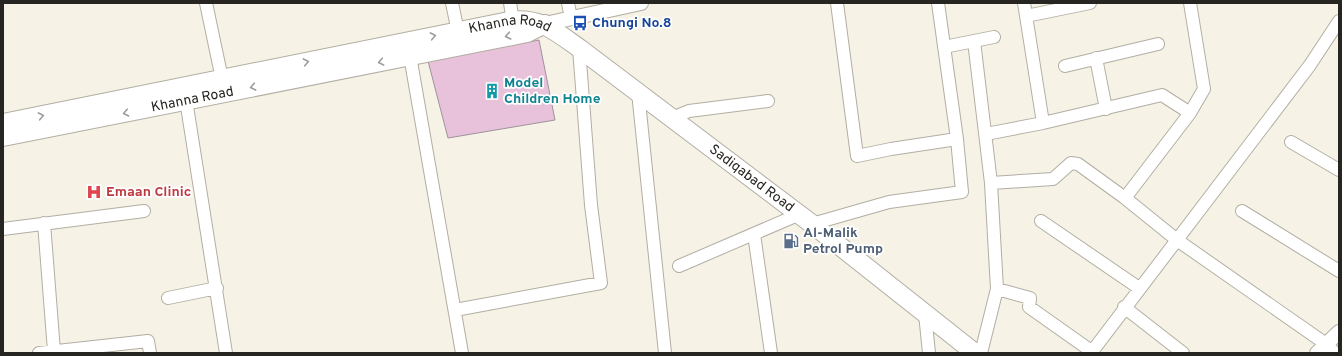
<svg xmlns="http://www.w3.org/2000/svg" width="1342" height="356" font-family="Overpass,sans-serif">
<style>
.building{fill:#e8c1db;stroke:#9e939b}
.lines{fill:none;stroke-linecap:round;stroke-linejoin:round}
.minor-casing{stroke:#b2aea3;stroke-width:14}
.tertiary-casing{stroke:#b2aea3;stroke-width:16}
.primary-casing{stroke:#b2aea3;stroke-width:20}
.minor{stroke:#fff;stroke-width:12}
.tertiary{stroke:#fff;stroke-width:14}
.primary{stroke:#fff;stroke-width:18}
.oneway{stroke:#9e9d9b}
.labels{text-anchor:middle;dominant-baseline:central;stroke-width:3.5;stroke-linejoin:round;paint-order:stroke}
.transit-label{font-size:14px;font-weight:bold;fill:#164399;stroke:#fff;text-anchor:start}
.street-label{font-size:14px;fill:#272521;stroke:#fff}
.culture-label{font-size:14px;font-weight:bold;fill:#0d838f;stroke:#fff;text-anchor:start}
.health-label{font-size:14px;font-weight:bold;fill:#be3a42;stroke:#fff;text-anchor:start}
.service-label{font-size:14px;font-weight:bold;fill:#4e5e75;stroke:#fff;text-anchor:start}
</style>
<rect width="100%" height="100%" fill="#f6f2e6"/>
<path class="building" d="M539,40L555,120L448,138L428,61Z"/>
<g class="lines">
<g class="minor-casing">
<path id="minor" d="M206,3L222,79
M452,3L458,32
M510,3L513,21
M568,3L571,18
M837,3L857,156L891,149L957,139
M1024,3L1043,123
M1026,16L1090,3
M974,41L991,183L997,289L981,353
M944,47L994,37
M410,56L462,353
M1096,58L1106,109
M1065,66L1158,44
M638,92L665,353
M186,100L226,353
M672,118L689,111L768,101
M986,134L1043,123L1162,95L1190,113
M1291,142L1339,170
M991,183L1053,179L1071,163L1078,164L1125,198L1190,113L1204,89L1190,3
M1125,198L1177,240L1326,344L1335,353
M1242,211L1339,271
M1041,221L1139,288
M44,223L54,351
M812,224L889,202L962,192L957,139L938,3
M3,229L144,211
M754,234L771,353
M679,266L800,214
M997,289L1030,298L1029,307L1094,353
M168,298L217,288
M1124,307L1183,353
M455,310L601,283L591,205L579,48
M925,314L929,353
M39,353L148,341L150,353
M1091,353L1310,65L1339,21"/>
</g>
<g class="tertiary-casing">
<path id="tertiary" d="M545,24L641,3
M1317,353L1339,332"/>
</g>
<g class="primary-casing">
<g id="primary">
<path id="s1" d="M3,123L509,21C540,17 555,31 579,48L812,224L975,353"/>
<path id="s2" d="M3,137L527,33L545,24"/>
</g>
</g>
<use href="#minor" class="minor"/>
<use href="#tertiary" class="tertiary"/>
<use href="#primary" class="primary"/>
</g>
<defs><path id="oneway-chevron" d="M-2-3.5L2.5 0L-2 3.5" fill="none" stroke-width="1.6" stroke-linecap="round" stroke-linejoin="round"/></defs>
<g class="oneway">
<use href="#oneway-chevron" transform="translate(433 36) rotate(-11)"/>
<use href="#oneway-chevron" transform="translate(508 36) rotate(169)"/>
<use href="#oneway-chevron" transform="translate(306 62) rotate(-11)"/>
<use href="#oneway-chevron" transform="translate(381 62) rotate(169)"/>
<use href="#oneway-chevron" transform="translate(253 87) rotate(169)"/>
<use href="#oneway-chevron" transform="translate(126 113) rotate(168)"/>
<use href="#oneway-chevron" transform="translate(41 116) rotate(-11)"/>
</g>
<defs>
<g id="bus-bare" transform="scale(1.2)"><path d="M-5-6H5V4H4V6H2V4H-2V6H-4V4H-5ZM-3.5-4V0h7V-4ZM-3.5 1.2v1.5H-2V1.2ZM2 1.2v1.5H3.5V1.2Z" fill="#1a4fb4" stroke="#fff" stroke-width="2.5" paint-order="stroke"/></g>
<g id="building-bare" transform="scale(1.2)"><path d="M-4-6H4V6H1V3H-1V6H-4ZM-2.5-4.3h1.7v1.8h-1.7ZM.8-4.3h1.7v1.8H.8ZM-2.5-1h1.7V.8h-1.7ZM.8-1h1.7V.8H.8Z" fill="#0f9aa8" stroke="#fff" stroke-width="2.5" paint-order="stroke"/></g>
<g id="hospital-bare" transform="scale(1.2)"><path d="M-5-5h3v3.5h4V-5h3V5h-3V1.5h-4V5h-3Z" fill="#e0444e" stroke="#fff" stroke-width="2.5" paint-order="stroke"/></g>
<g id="fuel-bare" transform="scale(1.2)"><path d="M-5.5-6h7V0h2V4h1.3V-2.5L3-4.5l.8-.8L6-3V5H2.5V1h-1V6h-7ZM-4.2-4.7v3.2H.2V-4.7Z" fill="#5c6f8a" stroke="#fff" stroke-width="2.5" paint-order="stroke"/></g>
</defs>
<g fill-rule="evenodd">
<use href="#bus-bare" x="580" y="23"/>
<use href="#building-bare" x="492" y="91"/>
<use href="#hospital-bare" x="94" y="192"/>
<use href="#fuel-bare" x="791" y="241"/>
</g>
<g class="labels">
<g class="transit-label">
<text x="592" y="23">Chungi No.8</text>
</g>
<g class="street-label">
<text stroke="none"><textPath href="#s1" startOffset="517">Khanna Road</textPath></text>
<text stroke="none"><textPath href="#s2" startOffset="193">Khanna Road</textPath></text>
<text stroke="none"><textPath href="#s1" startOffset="810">Sadiqabad Road</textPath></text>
</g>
<g class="culture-label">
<text x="504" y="83">Model<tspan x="504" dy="16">Children Home</tspan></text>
</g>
<g class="health-label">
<text x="106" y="192">Emaan Clinic</text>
</g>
<g class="service-label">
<text x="803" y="233">Al-Malik<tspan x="803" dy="16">Petrol Pump</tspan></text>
</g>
</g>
<rect width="1342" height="356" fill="none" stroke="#272521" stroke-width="8"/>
</svg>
